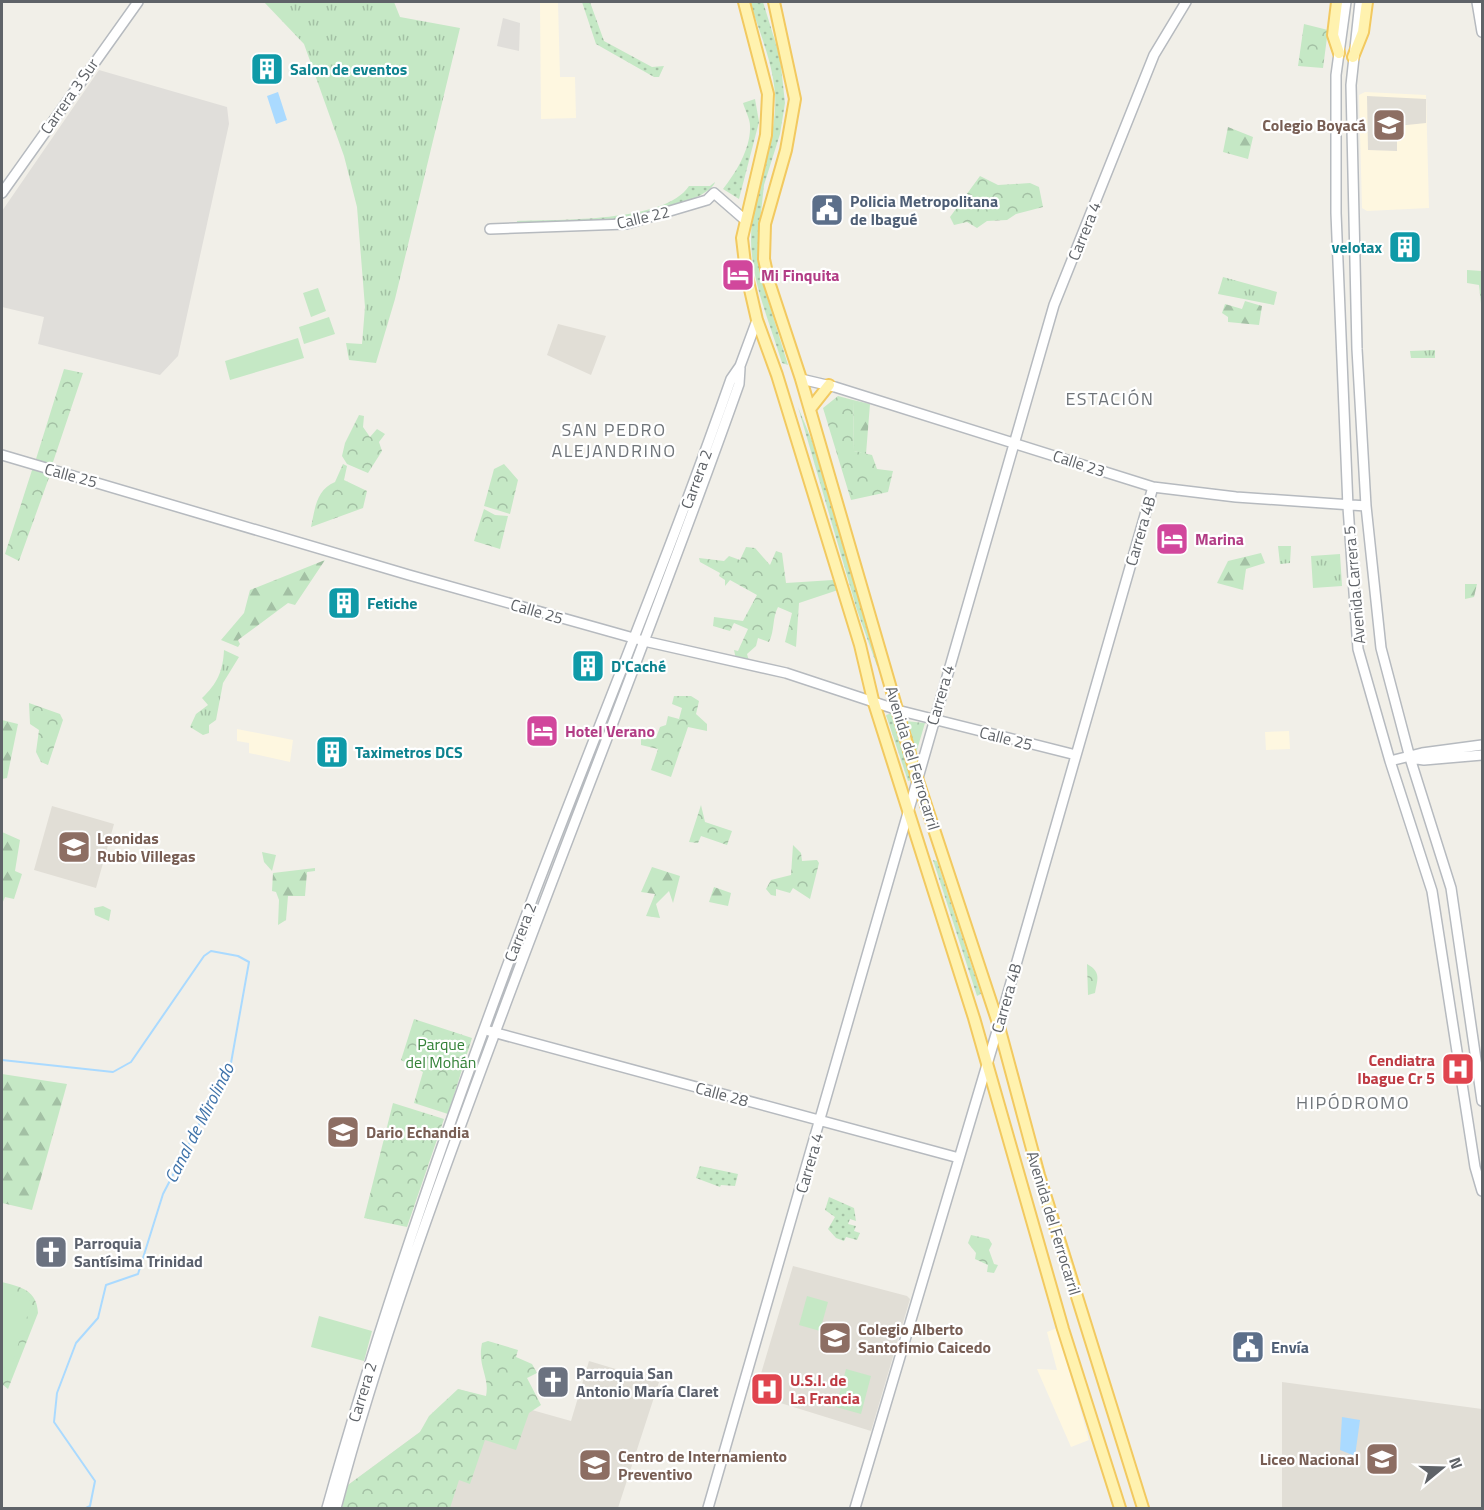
<svg xmlns="http://www.w3.org/2000/svg" width="1484" height="1510" font-family="'Titillium Web',sans-serif">
<style>
.commercial{fill:#fef7e0}
.industrial{fill:#e0deda}
.education{fill:#e1ded6}
.grass{fill:url(#grass-tufts)}
.forest{fill:url(#forest-firs)}
.park{fill:url(#park-crowns)}
.garden{fill:url(#garden-dots)}
.pitch{fill:#c5e8c5}
.water{fill:#aadaff}
.lines{fill:none;stroke-linecap:round;stroke-linejoin:round}
.stream{stroke:#aadaff;stroke-width:2}
.secondary-casing{stroke:#b6babf;stroke-width:12}
.primary-casing{stroke:#f2c960;stroke-width:14}
.secondary{stroke:#fff;stroke-width:9}
.primary{stroke:#fff2af;stroke-width:10}
.labels{text-anchor:middle;dominant-baseline:central;stroke-width:4.5;stroke-linejoin:round;paint-order:stroke}
.culture-label{font-size:16px;font-weight:bold;fill:#0d838f;stroke:#fff;text-anchor:start}
.street-label{font-size:16px;fill:#5f6368;stroke:#fff}
.education-label{font-size:16px;font-weight:bold;fill:#785e54;stroke:#fff;text-anchor:start}
.service-label{font-size:16px;font-weight:bold;fill:#4e5e75;stroke:#fff;text-anchor:start}
.hotel-label{font-size:16px;font-weight:bold;fill:#b23c85;stroke:#fff;text-anchor:start}
.park-label{font-size:16px;fill:#348238;stroke:#fff}
.health-label{font-size:16px;font-weight:bold;fill:#be3a42;stroke:#fff;text-anchor:end}
.worship-label{font-size:16px;font-weight:bold;fill:#5b616d;stroke:#fff;text-anchor:start}
.neighbourhood-label{font-size:18px;letter-spacing:1.5px;fill:#70757a;stroke:#fff}
.water-label{font-size:18px;font-style:italic;fill:#4174aa;stroke:#fff}
</style>
<defs>
<pattern id="grass-tufts" width="24" height="20" patternUnits="userSpaceOnUse" patternTransform="scale(1.5)"><rect width="24" height="20" fill="#c5e8c5"/><path d="M3 7l-1-3M5 7V3M7 7l1-3M15 17l-1-3M17 17v-4M19 17l1-3" fill="none" stroke="#a3c0a4"/></pattern>
<pattern id="forest-firs" width="22" height="20" patternUnits="userSpaceOnUse" patternTransform="scale(1.5)"><rect width="22" height="20" fill="#c5e8c5"/><path d="M5 1l3.5 6h-7zM16 11l3.5 6h-7z" fill="#a3c0a4"/></pattern>
<pattern id="park-crowns" width="20" height="18" patternUnits="userSpaceOnUse" patternTransform="scale(1.5)"><rect width="20" height="18" fill="#c5e8c5"/><path d="M2 6a3 3 0 1 1 6 0M12 15a3 3 0 1 1 6 0" fill="none" stroke="#a3c0a4"/></pattern>
<pattern id="garden-dots" width="8" height="8" patternUnits="userSpaceOnUse" patternTransform="scale(1.5)"><rect width="8" height="8" fill="#c5e8c5"/><path d="M2 2h.1M6 6h.1" fill="none" stroke="#a3c0a4" stroke-width="1.8" stroke-linecap="round"/></pattern>
</defs>
<rect width="100%" height="100%" fill="#f1efe8"/>
<path class="commercial" d="M540,2H558L560,77H575L576,118L541,119Z
M1365,92L1426,95L1429,208L1367,211L1362,208L1359,95Z
M237,729L293,740L290,762L249,753V743L237,741Z
M1289,731L1290,749L1266,750L1265,732Z
M1057,1328L1089,1440L1071,1447L1037,1369L1057,1370L1047,1332Z"/>
<path class="industrial" d="M503,18L520,23L519,51L497,46Z
M99,70L227,107L229,124L178,356L160,375L38,344L44,317L2,307V211Z"/>
<path class="education" d="M1367,96L1426,99V123L1397,126V151L1368,150Z
M558,324L606,336L591,375L547,355Z
M52,806L114,824L96,888L34,870Z
M793,1266L907,1296L910,1299L871,1431L774,1401L780,1384L760,1377Z
M589,1361L659,1382L618,1508H342L348,1485L420,1432L432,1414L453,1419L458,1389L571,1421Z
M1282,1382L1482,1409V1508H1282Z"/>
<path class="grass" d="M264,2H394L400,17L460,28L395,299L376,363L349,360L346,343L362,344L365,307L357,207L344,156L304,44Z
M1223,277L1277,292L1274,305L1218,294Z
M1435,350V358H1411L1410,351Z
M1278,546H1291L1290,563L1280,564Z
M1340,554L1342,586L1313,588L1311,556Z
M224,650L239,657L223,683L216,720L209,725V733L203,735L190,727L196,714L208,705L202,698C217,684 223,671 224,650Z
M103,906L111,910L109,921L95,915L94,908Z"/>
<path class="forest" d="M1228,127L1253,137L1248,159L1223,152Z
M1467,270L1482,271V313L1479,285L1467,283Z
M1245,301L1262,306L1259,325L1228,322V317L1222,313L1225,304L1242,309Z
M853,400L870,404L866,454L854,451Z
M1261,553L1265,563L1246,569L1243,590L1217,583L1228,561Z
M325,560L295,605L288,603L238,640L240,644L238,647L221,640L244,613L250,590Z
M1465,584H1477L1474,597L1465,599Z
M2,720L18,724L7,778L2,779Z
M2,832L20,840L15,871L22,874L14,899L5,897L2,904Z
M262,852L276,855L272,871L264,862Z
M652,867L680,876L673,903L669,891L656,904L660,918L646,916L655,894L641,892Z
M315,868V871L307,872L305,896H288L286,920L278,925L279,900L276,892L272,891L273,873Z
M714,887L731,893L728,906L709,902Z
M2,1074L67,1084L32,1210L2,1203Z"/>
<path class="park" d="M1304,24L1328,30L1323,68L1298,66Z
M980,176L998,185L1030,183L1039,187L1043,207L1016,214L1007,220L987,221L977,228L967,222L954,225L950,217Z
M64,369L83,373L52,465L36,459Z
M838,396L853,400L854,451L872,455L877,469L893,471L888,492L851,500L823,408Z
M359,415L364,416L363,427L370,437L377,429L385,434L379,442L382,451L368,473L347,464L342,456L345,443Z
M343,464L347,466L344,480L367,491L363,508L311,527C315,509 316,490 335,482Z
M504,464L518,480L510,514L484,506L494,469Z
M33,467L51,472L19,561L5,554Z
M484,509L495,515L508,516L500,549L474,541Z
M746,547L755,548L770,565L776,551L782,553L786,583L833,580L838,590L799,603L796,647L785,642L792,613L778,607C772,618 775,630 769,642L758,638L756,646L747,654L749,661L736,659L734,650L738,651L748,629L734,623L730,631L713,626L714,617L743,621L757,595L730,580L725,586V580L719,576L720,573L700,562L699,558L724,561L729,556L740,560Z
M674,696H691L699,701L696,714L707,724V731L688,727L671,777L651,770L658,749L641,745V736L656,738L660,727L666,725L668,716L679,719L682,708L672,704Z
M29,703L60,714L63,720L48,765L41,762L36,752L39,730L30,724Z
M905,721L925,723L914,760Z
M701,805L705,822L732,831L727,845L701,836L698,843L689,842Z
M793,845L801,853L802,861L817,860L819,863L810,899L793,888L790,893L776,889V896L771,895L766,889L771,880L791,875Z
M1087,964C1102,972 1097,980 1095,993L1088,995Z
M414,1019L472,1038L448,1114L414,1103L423,1072L401,1060Z
M393,1103L444,1119L407,1227L364,1218Z
M971,1235L989,1239L992,1244L989,1250L994,1264L998,1265L994,1273L987,1272L988,1265L975,1259L976,1253L968,1243Z
M2,1282C21,1287 37,1290 38,1313L8,1389L2,1384Z
M488,1341L518,1350L516,1357L532,1364L537,1373L527,1378L541,1405L529,1413L516,1450L485,1440L470,1484L459,1480L450,1508H342L348,1485L420,1432L429,1416L458,1389L486,1396C490,1376 477,1367 482,1343Z"/>
<path class="garden" d="M582,2H590L604,41L652,67L664,66L659,77H654L596,44Z
M750,2H763L780,57L785,103L780,134L764,185L758,240L764,287L788,365L782,363C770,323 751,281 751,239C751,190 778,143 775,94C773,63 759,31 750,2Z
M755,99L759,122L739,199L723,189C736,173 751,148 750,126C750,119 745,110 743,103Z
M715,182C711,198 643,218 624,220C589,224 552,223 517,224V221C558,219 665,223 689,186H710Z
M798,407L812,441L880,665L877,666L857,610Z
M892,713L912,780L908,781L886,715Z
M933,860L937,861L981,994L977,996Z
M700,1166L738,1174L735,1186L721,1185L720,1187L696,1178Z
M829,1197L854,1208L856,1221L850,1219L848,1224L856,1226L854,1231L860,1233L857,1240L846,1237L844,1241L836,1238L828,1229L835,1217L825,1210Z"/>
<path class="pitch" d="M318,288L326,311L311,317L303,293Z
M329,317L335,334L304,344L299,327Z
M298,338L304,358L230,380L225,361Z
M2,1291L32,1301L10,1370L2,1367Z
M807,1296L828,1302L820,1331L799,1325Z
M319,1316L372,1331L364,1361L311,1347Z
M846,1369L871,1376L861,1414L836,1407Z"/>
<path class="water" d="M278,92L287,120L276,124L267,96Z
M1342,1417L1360,1420L1355,1456L1340,1450Z"/>
<g class="lines">
<path class="stream" d="M2,1060L113,1072L131,1062L204,956L211,951L238,956L249,962L231,1063L163,1194L138,1274L106,1285L98,1318L76,1343L57,1393L54,1422L95,1481L90,1506L86,1508"/>
<g class="secondary-casing">
<path id="secondary" d="M1346,2L1336,75V213L1348,507L1358,649L1390,761L1432,891L1475,1167L1482,1191
M1360,2L1351,85L1357,349L1366,506L1381,648L1410,758L1451,888L1482,1101
M1477,2L1482,32
M2,193L138,2
M490,229L626,224L707,200L714,193L745,220
M801,379L835,387L1153,487L1236,497L1366,506
M2,455L409,575L644,641L786,673L901,711L1076,755
M1410,758L1424,760L1482,755
M1390,761L1422,753L1482,745
M489,1031L959,1158
M327,1508C385,1301 457,1099 533,897C599,724 670,553 731,379L740,366L757,320
M336,1508C379,1346 437,1188 496,1030C576,815 662,602 739,384L740,368
M708,1508L1054,305L1154,55L1186,2
M855,1508L997,1031L1153,487"/>
</g>
<g class="primary-casing">
<path id="primary" d="M744,2L768,94L766,135L742,238L746,272L757,320L777,375L860,645L873,700L974,1018L1063,1329L1120,1508
M774,2L795,99L786,150L765,224L764,259L769,282L801,379L917,778L998,1023L1039,1175L1143,1508
M1337,2L1333,35L1339,53
M1353,57L1363,32L1367,2
M810,409L829,385"/>
</g>
<use href="#secondary" class="secondary"/>
<use href="#primary" class="primary"/>
</g>
<defs>
<g id="building-square" transform="scale(1.725)"><rect x="-9" y="-9" width="18" height="18" rx="4" fill="#0f9aa8" stroke="#fff"/><path d="M-4-6H4V6H1V3H-1V6H-4ZM-2.5-4.3h1.7v1.8h-1.7ZM.8-4.3h1.7v1.8H.8ZM-2.5-1h1.7V.8h-1.7ZM.8-1h1.7V.8H.8Z" fill="#fff"/></g>
<g id="school-square" transform="scale(1.725)"><rect x="-9" y="-9" width="18" height="18" rx="4" fill="#8d6e63" stroke="#fff"/><path d="M0-5L7-2L0 1L-7-2ZM-4 1L0 2.5L4 1V4Q0 6-4 4Z" fill="#fff"/></g>
<g id="civic-square" transform="scale(1.725)"><rect x="-9" y="-9" width="18" height="18" rx="4" fill="#5c6f8a" stroke="#fff"/><path d="M-.6-6.5H3V-4.5H.6V-3L4-1V1h2V6H-6V1h2V-1L-.6-3ZM-1.2 2.5V6h2.4V2.5Z" fill="#fff"/></g>
<g id="hotel-square" transform="scale(1.725)"><rect x="-9" y="-9" width="18" height="18" rx="4" fill="#d1479c" stroke="#fff"/><path d="M-6-4.5h1.5V1H6V5H4.5V3h-9V5H-6ZM-4 0a1.8 1.8 0 1 1 3.6 0ZM.5 0V-2.5h3Q6-2.5 6 0Z" fill="#fff"/></g>
<g id="hospital-square" transform="scale(1.725)"><rect x="-9" y="-9" width="18" height="18" rx="4" fill="#e0444e" stroke="#fff"/><path d="M-5-5h3v3.5h4V-5h3V5h-3V1.5h-4V5h-3Z" fill="#fff"/></g>
<g id="church-square" transform="scale(1.725)"><rect x="-9" y="-9" width="18" height="18" rx="4" fill="#6b7280" stroke="#fff"/><path d="M-1.2-6h2.4v3.5h3.3v2.4h-3.3V6h-2.4V-.1h-3.3v-2.4h3.3Z" fill="#fff"/></g>
<g id="university-square" transform="scale(1.725)"><rect x="-9" y="-9" width="18" height="18" rx="4" fill="#8d6e63" stroke="#fff"/><path d="M0-5L7-2L0 1L-7-2ZM-4 1L0 2.5L4 1V4Q0 6-4 4Z" fill="#fff"/></g>
</defs>
<g fill-rule="evenodd">
<use href="#building-square" x="267" y="69"/>
<use href="#school-square" x="1389" y="125"/>
<use href="#civic-square" x="827" y="210"/>
<use href="#building-square" x="1405" y="247"/>
<use href="#hotel-square" x="738" y="275"/>
<use href="#hotel-square" x="1172" y="539"/>
<use href="#building-square" x="344" y="603"/>
<use href="#building-square" x="588" y="666"/>
<use href="#hotel-square" x="542" y="731"/>
<use href="#building-square" x="332" y="752"/>
<use href="#school-square" x="74" y="847"/>
<use href="#hospital-square" x="1458" y="1069"/>
<use href="#school-square" x="343" y="1132"/>
<use href="#church-square" x="51" y="1252"/>
<use href="#school-square" x="835" y="1338"/>
<use href="#civic-square" x="1248" y="1347"/>
<use href="#church-square" x="553" y="1382"/>
<use href="#hospital-square" x="767" y="1389"/>
<use href="#school-square" x="1382" y="1459"/>
<use href="#university-square" x="595" y="1465"/>
</g>
<g class="labels">
<g class="culture-label">
<text x="290" y="69">Salon de eventos</text>
<text x="1382" y="247" text-anchor="end">velotax</text>
<text x="367" y="603">Fetiche</text>
<text x="611" y="666">D'Caché</text>
<text x="355" y="752">Taximetros DCS</text>
</g>
<g class="street-label">
<text transform="translate(69 96) rotate(-55)">Carrera 3 Sur</text>
<text transform="translate(643 217) rotate(-13)">Calle 22</text>
<text transform="translate(1084 231) rotate(-68)">Carrera 4</text>
<text transform="translate(1079 463) rotate(18)">Calle 23</text>
<text transform="translate(71 475) rotate(15)">Calle 25</text>
<text transform="translate(696 479) rotate(-70)">Carrera 2</text>
<text transform="translate(1140 531) rotate(-74)">Carrera 4B</text>
<text transform="translate(1354 585) rotate(-95)">Avenida Carrera 5</text>
<text transform="translate(537 611) rotate(16)">Calle 25</text>
<text transform="translate(940 695) rotate(-74)">Carrera 4</text>
<text transform="translate(1006 738) rotate(14)">Calle 25</text>
<text transform="translate(913 758) rotate(73)">Avenida del Ferrocarril</text>
<text transform="translate(520 932) rotate(-69)">Carrera 2</text>
<text transform="translate(1006 998) rotate(-74)">Carrera 4B</text>
<text transform="translate(722 1094) rotate(15)">Calle 28</text>
<text transform="translate(809 1163) rotate(-74)">Carrera 4</text>
<text transform="translate(1054 1223) rotate(73)">Avenida del Ferrocarril</text>
<text transform="translate(362 1392) rotate(-73)">Carrera 2</text>
</g>
<g class="education-label">
<text x="1366" y="125" text-anchor="end">Colegio Boyacá</text>
<text x="97" y="838">Leonidas<tspan x="97" dy="18">Rubio Villegas</tspan></text>
<text x="366" y="1132">Dario Echandia</text>
<text x="858" y="1329">Colegio Alberto<tspan x="858" dy="18">Santofimio Caicedo</tspan></text>
<text x="618" y="1456">Centro de Internamiento<tspan x="618" dy="18">Preventivo</tspan></text>
<text x="1359" y="1459" text-anchor="end">Liceo Nacional</text>
</g>
<g class="service-label">
<text x="850" y="201">Policia Metropolitana<tspan x="850" dy="18">de Ibagué</tspan></text>
<text x="1271" y="1347">Envía</text>
</g>
<g class="hotel-label">
<text x="761" y="275">Mi Finquita</text>
<text x="1195" y="539">Marina</text>
<text x="565" y="731">Hotel Verano</text>
</g>
<g class="park-label">
<text x="441" y="1044">Parque<tspan x="441" dy="18">del Mohán</tspan></text>
</g>
<g class="health-label">
<text x="1435" y="1060">Cendiatra<tspan x="1435" dy="18">Ibague Cr 5</tspan></text>
<text x="790" y="1380" text-anchor="start">U.S.I. de<tspan x="790" dy="18">La Francia</tspan></text>
</g>
<g class="worship-label">
<text x="74" y="1243">Parroquia<tspan x="74" dy="18">Santísima Trinidad</tspan></text>
<text x="576" y="1373">Parroquia San<tspan x="576" dy="18">Antonio María Claret</tspan></text>
</g>
<g class="neighbourhood-label">
<text x="1110" y="398">ESTACIÓN</text>
<text x="614" y="429">SAN PEDRO<tspan x="614" dy="21">ALEJANDRINO</tspan></text>
<text x="1353" y="1102">HIPÓDROMO</text>
</g>
<g class="water-label">
<text transform="translate(199 1123) rotate(-63)">Canal de Mirolindo</text>
</g>
</g>
<rect width="1484" height="1510" fill="none" stroke="#5f6368" stroke-width="6"/>
<g transform="translate(1442 1468) rotate(71)" stroke="#ffffff" stroke-width="4.5" paint-order="stroke">
<path d="M0-4.5L10 22L0 15L-10 22Z" fill="#5f6368"/>
<text y="-9" font-size="16" font-weight="bold" text-anchor="middle" fill="#5f6368">N</text>
</g>
</svg>
